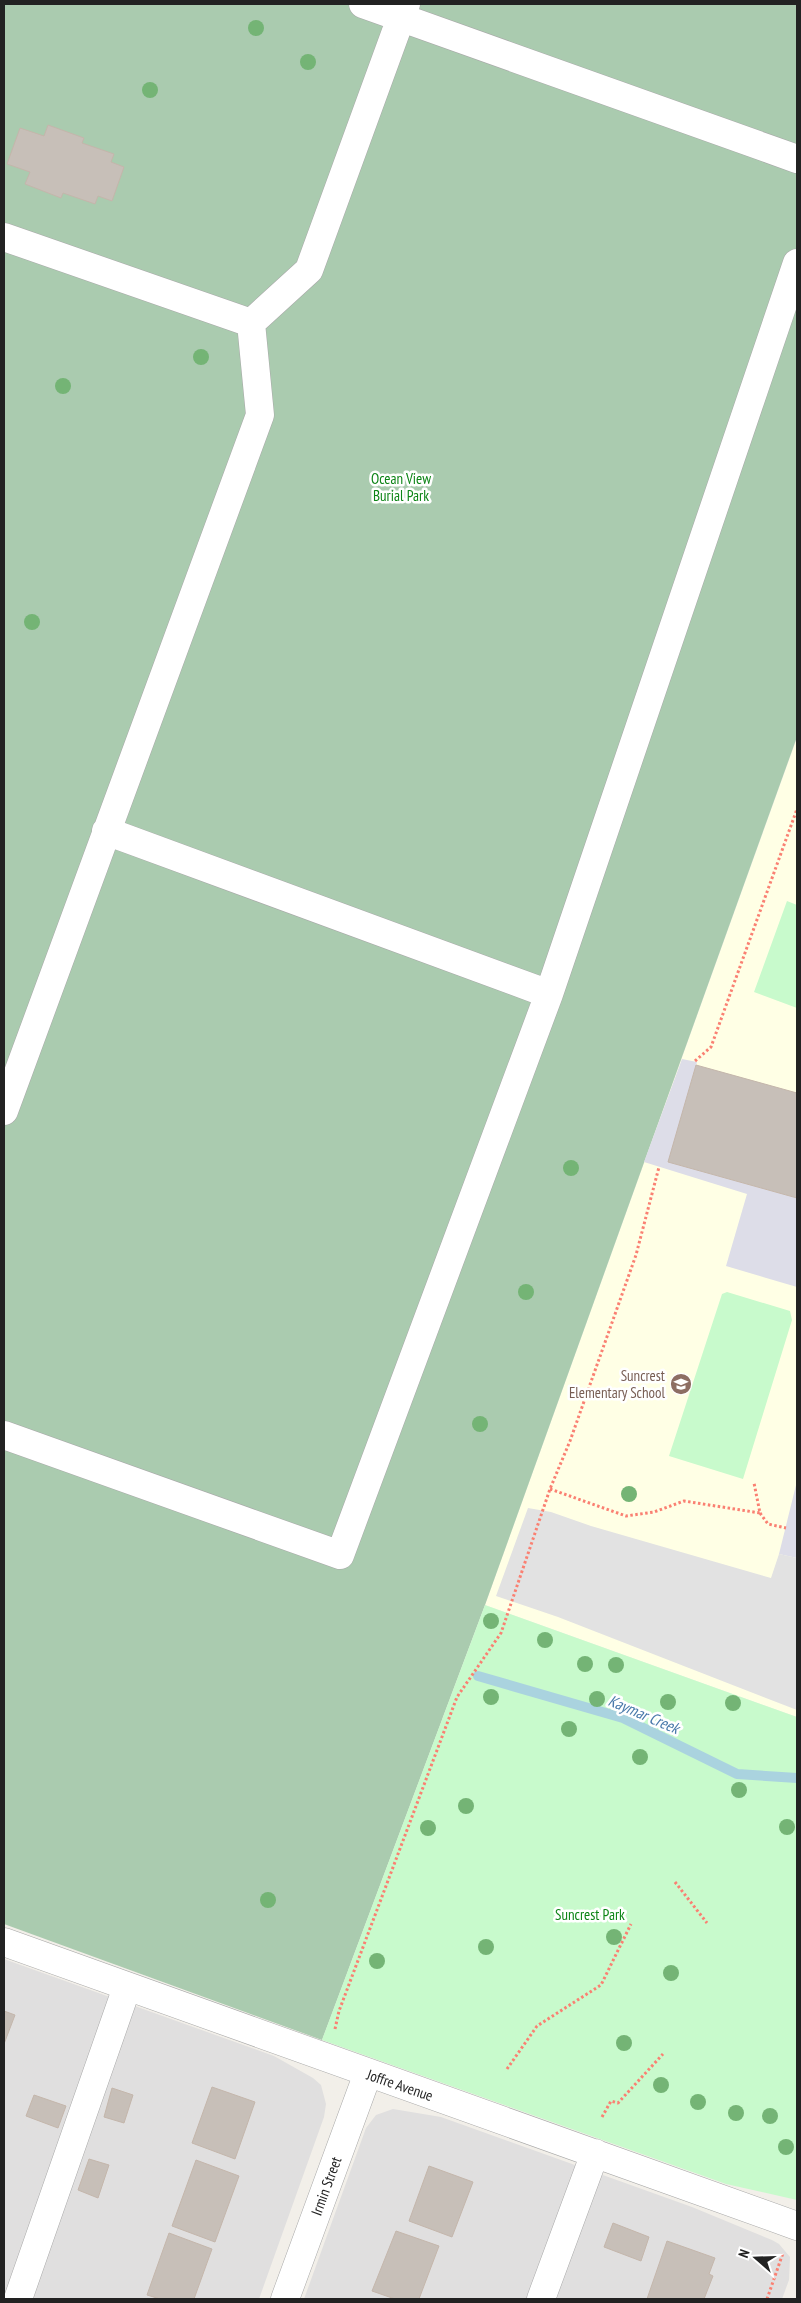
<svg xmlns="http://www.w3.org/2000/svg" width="801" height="2303" font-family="'PT Sans Narrow',sans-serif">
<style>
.residential{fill:#e0dfdf}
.education{fill:#ffffe5}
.cemetery{fill:#aacbaf}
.park{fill:#c8facc}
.parking{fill:#e2e2e2}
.plaza{fill:#dddde8}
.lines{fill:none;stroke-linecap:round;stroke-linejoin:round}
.stream{stroke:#aad3df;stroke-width:10}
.building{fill:#c7bfb8;stroke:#c4b6ab}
.minor-casing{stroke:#a9a9a9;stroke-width:29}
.path{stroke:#fa8072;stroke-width:3;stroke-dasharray:2.5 2.5;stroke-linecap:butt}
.minor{stroke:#fff;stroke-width:28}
.tree{fill:#74b475}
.labels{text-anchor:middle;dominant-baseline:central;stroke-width:5;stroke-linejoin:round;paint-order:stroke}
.park-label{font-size:15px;fill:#0c8416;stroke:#fff}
.education-label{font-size:15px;fill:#785e54;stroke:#fff;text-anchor:end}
.street-label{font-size:15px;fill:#222;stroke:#fff}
.water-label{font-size:16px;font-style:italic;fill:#4a7aab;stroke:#fff}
</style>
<rect width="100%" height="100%" fill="#f2efe9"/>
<path class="residential" d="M4,1959L274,2056L313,2078L321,2085L326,2104L324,2117L259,2299H4Z
M393,2109L441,2117L692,2207L772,2240L779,2244L790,2257L789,2280L782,2299H304L366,2128L376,2115Z"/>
<path class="education" d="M797,738V1717L485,1605Z"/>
<path class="cemetery" d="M4,4H797V737L485,1605L322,2040L4,1924Z"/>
<path class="park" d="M787,901L797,905V1008L754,992Z
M727,1292L790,1311L792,1320L743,1479L669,1456L722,1294Z
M485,1605L797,1717V2200L726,2184L322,2040Z"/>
<path class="parking" d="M528,1508L551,1512L591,1526L771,1578L779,1554L797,1558V1710L558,1617L496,1596Z"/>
<path class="plaza" d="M682,1059L697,1062L669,1162L797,1198V1287L726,1266L747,1194L644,1162Z
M797,1481V1558L779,1554Z"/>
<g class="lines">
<path class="stream" d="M478,1676L623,1718L737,1774L797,1778"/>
</g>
<path class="building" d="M48,125L84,138L82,143L114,154L111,162L124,167L112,201L98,196L95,204L63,193L61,198L25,184L30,172L7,164L20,128L44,136Z
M696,1065L797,1093V1198L668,1162Z
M4,2011L15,2015L4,2044Z
M212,2087L255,2102L235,2159L192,2143Z
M112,2088L133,2095L124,2123L104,2117Z
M34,2095L66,2106L58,2128L26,2116Z
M89,2159L109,2165L98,2198L78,2190Z
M196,2160L239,2176L215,2242L172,2226Z
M429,2166L473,2182L452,2237L409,2221Z
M613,2223L649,2237L641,2261L604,2247Z
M396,2231L439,2246L419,2299H395L372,2291Z
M169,2233L212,2249L194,2299H160L147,2295Z
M667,2241L715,2258L709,2274L713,2276L704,2299H647Z"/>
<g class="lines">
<g class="minor-casing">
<path id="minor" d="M363,4L797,159
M4,237L251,323
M106,831L549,994
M4,1111L260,415L251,323L309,270L406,4
M4,1435L340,1555L549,994L797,263
M4,1942L797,2226
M18,2299L127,1987
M285,2299L368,2073
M541,2299L595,2153"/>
</g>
<path class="path" d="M695,1061L711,1047L797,809
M550,1489L626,1516L654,1512L684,1501L760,1513L754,1483
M760,1513L768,1524L786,1528
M675,1882L707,1923
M335,2029L339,2011L457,1697L501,1633L550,1489L570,1441L636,1255L659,1167
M507,2069L537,2026L601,1985L631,1924
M602,2117L611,2101L618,2103L663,2054
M767,2299L783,2253"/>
<use href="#minor" class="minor"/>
</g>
<g class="tree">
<circle cx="256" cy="28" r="8"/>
<circle cx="308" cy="62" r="8"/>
<circle cx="150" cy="90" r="8"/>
<circle cx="201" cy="357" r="8"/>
<circle cx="63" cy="386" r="8"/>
<circle cx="32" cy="622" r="8"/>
<circle cx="571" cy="1168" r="8"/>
<circle cx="526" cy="1292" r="8"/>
<circle cx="480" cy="1424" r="8"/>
<circle cx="629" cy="1494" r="8"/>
<circle cx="491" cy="1621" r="8"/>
<circle cx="545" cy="1640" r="8"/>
<circle cx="585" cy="1664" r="8"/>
<circle cx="616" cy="1665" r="8"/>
<circle cx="491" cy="1697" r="8"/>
<circle cx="597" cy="1699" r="8"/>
<circle cx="668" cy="1702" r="8"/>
<circle cx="733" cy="1703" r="8"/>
<circle cx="569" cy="1729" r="8"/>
<circle cx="640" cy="1757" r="8"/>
<circle cx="739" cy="1790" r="8"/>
<circle cx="466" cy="1806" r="8"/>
<circle cx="787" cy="1827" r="8"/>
<circle cx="428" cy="1828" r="8"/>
<circle cx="268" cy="1900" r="8"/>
<circle cx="614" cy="1937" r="8"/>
<circle cx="486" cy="1947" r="8"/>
<circle cx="377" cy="1961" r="8"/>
<circle cx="671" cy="1973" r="8"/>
<circle cx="624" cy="2043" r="8"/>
<circle cx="661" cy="2085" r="8"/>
<circle cx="698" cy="2102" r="8"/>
<circle cx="736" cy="2113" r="8"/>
<circle cx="770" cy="2116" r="8"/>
<circle cx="786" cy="2147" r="8"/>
</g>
<defs>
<g id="school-disc" transform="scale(1.125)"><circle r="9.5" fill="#8d6e63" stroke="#fff"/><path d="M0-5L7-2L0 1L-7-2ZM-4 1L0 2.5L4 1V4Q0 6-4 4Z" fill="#fff"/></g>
</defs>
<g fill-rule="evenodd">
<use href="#school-disc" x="681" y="1384"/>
</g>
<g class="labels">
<g class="park-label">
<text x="401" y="478">Ocean View<tspan x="401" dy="17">Burial Park</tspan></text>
<text x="590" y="1914">Suncrest Park</text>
</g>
<g class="education-label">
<text x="665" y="1375">Suncrest<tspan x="665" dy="17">Elementary School</tspan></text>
</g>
<g class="street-label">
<text transform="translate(400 2085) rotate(19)">Joffre Avenue</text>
<text transform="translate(326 2186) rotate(-70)">Irmin Street</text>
</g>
<g class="water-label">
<text transform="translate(644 1714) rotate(23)">Kaymar Creek</text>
</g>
</g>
<rect width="801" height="2303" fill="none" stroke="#222222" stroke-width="10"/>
<g transform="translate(756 2258) rotate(290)" stroke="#ffffff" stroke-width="4" paint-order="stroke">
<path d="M0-4L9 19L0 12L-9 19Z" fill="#222222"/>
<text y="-8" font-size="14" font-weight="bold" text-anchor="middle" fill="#222222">N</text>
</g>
</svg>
